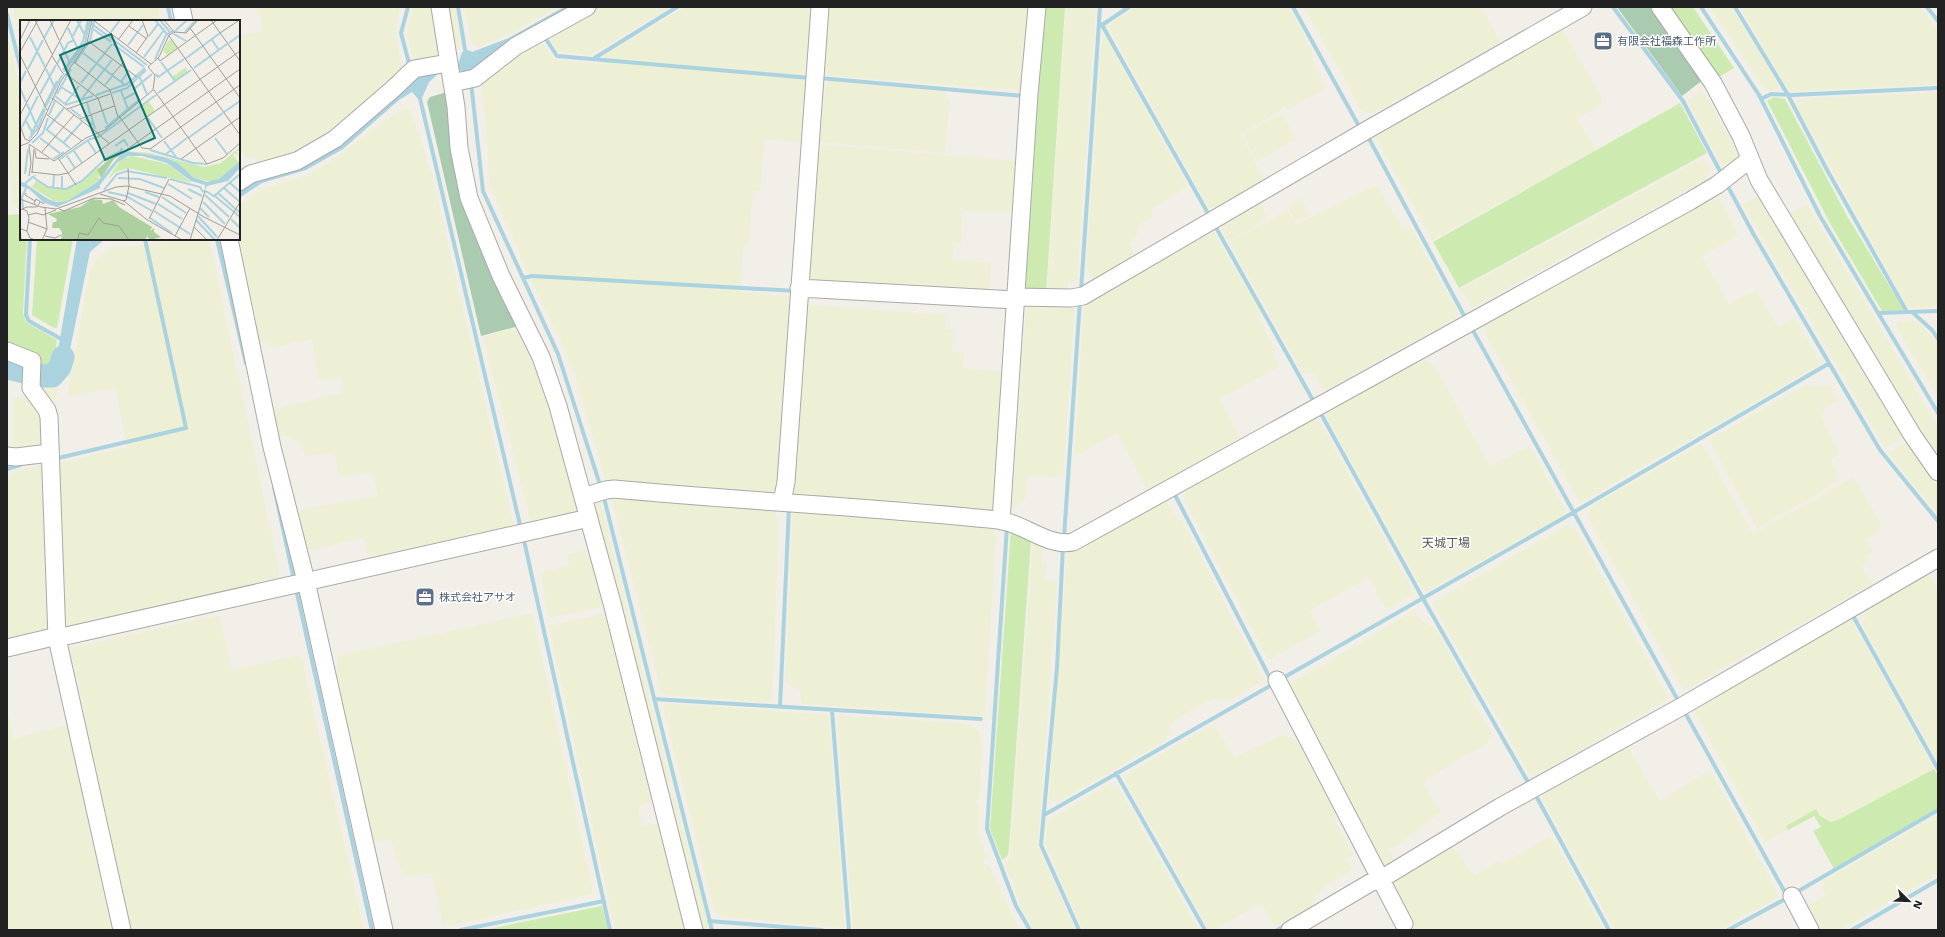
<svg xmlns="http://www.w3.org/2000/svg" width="1945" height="937" font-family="'Work Sans','Noto Sans JP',sans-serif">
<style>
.farmland{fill:#eef0d5}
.grass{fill:#cdebb0}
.cemetery{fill:#aacbaf}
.water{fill:#aad3df}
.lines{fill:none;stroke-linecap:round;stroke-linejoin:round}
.stream{stroke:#aad3df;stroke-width:4}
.river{stroke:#aad3df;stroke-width:23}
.minor-casing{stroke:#a9a9a9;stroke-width:19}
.minor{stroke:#fff;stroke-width:17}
.labels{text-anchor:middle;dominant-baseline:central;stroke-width:3;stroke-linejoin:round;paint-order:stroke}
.service-label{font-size:11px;fill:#4e5e75;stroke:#fff;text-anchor:start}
.neighbourhood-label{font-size:12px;fill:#555;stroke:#fff}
.inset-river{fill:none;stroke:#aad3df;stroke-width:2}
.inset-road{fill:none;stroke:#9f9d99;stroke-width:1}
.view{fill:#0f766e;fill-opacity:0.15;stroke:#0f766e;stroke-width:2}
.inset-edge{fill:none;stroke:#222;stroke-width:2}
</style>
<rect width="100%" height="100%" fill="#f2efe9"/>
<path class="farmland" d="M12,7H158L161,21H21V41Z
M258,7H400L395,33L403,71L307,152L258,166L255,157L245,158L242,150H239V36L263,31Z
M413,7H432L440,58L420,62L413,57L407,33Z
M446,7H456L461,47L451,49Z
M465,7H557L514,32L479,47L471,44Z
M594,7H671L591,55L558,52L551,39L552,31Z
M685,7H816L811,60H805L804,79L811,80L806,142L765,139L760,190L753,191L749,240L743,248L740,292L796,297L783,481L773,493L605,479L576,378L567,355L528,273L489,184L487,134L481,83L532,44L545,45L555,60L602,64L604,55Z
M828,7H1031L1025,82L1017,90L829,76L824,71Z
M1066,7H1096L1077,282L1069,281L1067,289L1047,292Z
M1135,7H1289L1311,48L1313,55L1312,59L1326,88L1287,110L1285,107H1282L1277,113L1241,134L1264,180L1215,208L1208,207L1108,26Z
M1304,7H1481L1500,40L1498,44L1372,114L1360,110L1339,67L1335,63Z
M1710,7H1732L1777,82L1778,89L1775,91L1765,90Z
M1740,7H1920L1938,30V85L1792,91L1787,88Z
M1560,25L1602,98L1599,107L1577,118L1597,150L1432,240L1373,132Z
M7,31L21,95V208L18,209L14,206L13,202L7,139Z
M1102,37H1106L1108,41L1188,187L1153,208L1151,213L1153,216L1141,224L1136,237L1129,244L1134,253L1131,258L1093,279L1086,267Z
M826,81L945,91V98L950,99L945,153L820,142Z
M1702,91L1711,103L1740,157L1722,167L1687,100Z
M1938,92V307L1908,308L1796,104L1798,99Z
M406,108L411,111L432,175L515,532L368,560L364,537L314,550L303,548L296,513L298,510L378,496L372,472L339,477L335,455L332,453L304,456L299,440L292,441L290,436L279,437L272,410L344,392L341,376L319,381L312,339L271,348L270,344L260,342L238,239H239V205L262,189L308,175L341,154L371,130Z
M1282,113L1296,139L1257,162L1243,135Z
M821,145L1019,161L1013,213L965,211L962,213L961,243H954L953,260L991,263L989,294L969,293L971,265L968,292L808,284L819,147Z
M1704,158L1710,168L1706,180L1472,308L1460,289Z
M1372,187H1378L1403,229L1409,227L1411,228L1457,310V315L1455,319L1327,390H1323L1312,372L1303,374L1230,244L1233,240L1287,210L1296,225Z
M1760,195L1904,436L1885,448L1743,205Z
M1719,197L1739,236L1702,256L1729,304L1756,290L1778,327L1795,317L1821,364L1580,503L1487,337L1483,323L1572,274L1585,271L1598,265L1595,260L1705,199L1708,203Z
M1301,198L1310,215L1296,222L1287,206Z
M1259,201L1268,218L1229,242L1219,224Z
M1807,204L1938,426V461L1787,215Z
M1212,229L1261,313L1258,317L1275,350L1274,356L1279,364L1278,367L1220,399L1240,438L1148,490L1145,487L1117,433L1074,457L1084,303Z
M176,239H208L210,243L279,571L278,577L234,589L233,592L72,627L62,622L52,633L7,643V477L16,470L67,461L127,447L115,388L69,397L68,389L90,271L94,262L109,248L138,246Z
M1075,302L1063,478L1028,475L1025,500L1015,507H1012L1026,308L1029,306Z
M807,305L945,315V329L953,330L952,352L964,353L963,368L1005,372L997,438L1002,439L996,510L794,494Z
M1913,320L1925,328L1938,345V397L1896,327L1898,322Z
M515,328L535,368L554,415L578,507L576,516L532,527L483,336Z
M1421,361H1428L1435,366L1490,466L1530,446L1567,513L1426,592L1420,585L1327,418L1325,409L1405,365L1414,367Z
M60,380L57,398L47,401L42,390L44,383Z
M1805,385L1819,387L1830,385L1838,401L1825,408L1822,416L1823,421L1839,454L1831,459L1838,478L1836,483L1757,529L1710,442L1712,438Z
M30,396L45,415L46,443L41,444V450H13L14,397Z
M1314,417L1320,423L1415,594L1388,609L1386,606L1384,607L1369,577L1310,611L1320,631L1271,659H1268L1185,501V492L1187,488Z
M1907,442L1938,484V515L1888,453Z
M1699,445H1702L1704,447L1753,534L1854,477L1881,523L1878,533L1867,539L1873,552L1866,556L1869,561L1862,567L1872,584L1688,688L1683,690L1587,515L1593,505Z
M611,495L775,508V513L779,520L772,700L769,702L662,695Z
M600,499L671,782L663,785L593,506Z
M1163,500H1166L1177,519L1182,520L1264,680L1231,700L1213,699L1183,715L1170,725L1167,740L1058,802H1054L1051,800L1049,797L1067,554Z
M793,509L991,524L996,536L985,715L981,716L802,704L799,691L785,682Z
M1567,525L1571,529L1575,527L1669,699L1532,778L1432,603Z
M1033,540L1043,545L1042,561L1047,562L1045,580L1057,581L1038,846L1075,930H1034L1021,908L1011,879L1003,863L1007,862L1010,856Z
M590,549L604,606L548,618L541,572L569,565L567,554Z
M1923,576H1929L1938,590V763L1862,624L1866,619L1862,609Z
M1414,611L1423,622L1436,629L1473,694L1470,696L1493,735L1485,745L1428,778L1425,783L1426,788L1440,810V813L1401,843L1389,849L1394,860L1385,866L1377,860L1288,688L1291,683Z
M532,613L593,892L592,894L448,926L447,923L443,924L442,921L432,873L405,877L400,868L391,839L376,842L373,839L335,689L338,656Z
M606,613L650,797V802L638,807L642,826L659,823L686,930H615L549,626Z
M219,615L232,670L299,655L302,660L364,930H7V706L14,738L86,720L70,646L76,647Z
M1850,617L1934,769L1840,819L1832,822L1819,814L1816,809L1786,825L1788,830L1765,842L1694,710L1697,708L1695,703Z
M665,703L829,715L845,928L724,917L715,912L663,707Z
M840,715L969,724L979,731L980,742L982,748L979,801L975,802L979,806L978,834L987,858L984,863L990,867L1019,930L853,929L837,717Z
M1208,727L1212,729L1216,727L1234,757L1282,735L1295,739L1303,748L1336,814L1334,819L1353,855L1346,859L1352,869L1324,888L1316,897L1312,906L1280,924L1276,925L1272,923L1261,903L1214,930H1209L1125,780L1127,774Z
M1628,746L1660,801L1706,772L1713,775L1775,888L1778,897L1719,930H1615L1540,795Z
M1110,784L1119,788L1199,930H1083L1045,844L1047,826L1049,819Z
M673,791L710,930H699L665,794Z
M1938,815V874L1840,930H1815L1811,912L1808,906L1826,895L1821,887L1824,885L1822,882Z
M1549,837L1557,845L1604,930H1409L1390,883L1449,846L1460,853L1465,864L1475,875L1499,860L1501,864Z"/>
<path class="grass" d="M1044,7H1065L1046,294L1025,293Z
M1666,7H1693L1734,68L1716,79Z
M1774,97L1785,99L1847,216L1904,310L1882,311L1832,227L1767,101Z
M1680,103L1707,153L1459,288L1433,242Z
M21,214V239H27L23,313L26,322L57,340C55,352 55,363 44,370L35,369L7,348V215Z
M37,239H73L57,328H54L32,315Z
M1011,530L1031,539L1009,847L1008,855L1002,860L990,829Z
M1934,769L1938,776V808L1834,869L1813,831L1821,827L1814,816L1788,830L1786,826L1816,809L1819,815L1831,822L1840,819Z
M602,906L608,930H484Z"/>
<path class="cemetery" d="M1617,7H1654L1704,79L1682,96Z
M447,92L454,150L519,326L481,336L427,102L430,97Z"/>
<path class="water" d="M511,37L513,40L467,74L459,70L457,67L462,52L468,50L472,52Z
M437,71L438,74L429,82L422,98L418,99L412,92L399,100L343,149L306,170L262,183L239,198V188L257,177L304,163L414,74Z
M77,239H105L90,252L66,369C60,377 54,383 44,380L43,374L53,366L57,356Z"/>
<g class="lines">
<path class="stream" d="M168,7L171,21
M408,7L401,33L410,67
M458,7L466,56
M1293,7L1360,128
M1613,7L1683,101L1722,175
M1701,7L1759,95L1820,216L1938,413
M1735,7L1788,95L1826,168L1907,312
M1927,7L1938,21
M7,14L21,70
M1099,24L1102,25L1210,217
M1102,25L1129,7
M544,36L557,56L810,78
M511,39L568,7
M593,59L677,7
M819,78L1025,96
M471,82L483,191L558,354L601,488
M419,94L521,529
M1761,99L1771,94L1792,95L1938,88
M1367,135L1467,321
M1726,183L1754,235L1880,450L1938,521
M1214,224L1314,402
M30,239L26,315L29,321L63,340
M217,239L246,363
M523,278L532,276L796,291
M1081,291L1100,7
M1912,312L1932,330L1938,339
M1878,313L1938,311
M1471,327L1680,704
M1320,412L1421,595L1529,784
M54,459L186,428L145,239
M7,469L20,465
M274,487L294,580
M603,494L712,930
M1175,495L1271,680
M1007,526L987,829L1016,906L1030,930
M523,536L610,930
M1064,538L1080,300
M1063,547L1057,667L1041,845L1079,930
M296,589L372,930
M1852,614L1938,769
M1281,679L1569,515L1828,364
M654,699L981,719
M780,707L789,507
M1683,709L1787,896
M832,710L849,930
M1116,773L1205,930
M1535,794L1609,930
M1044,815L1275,683
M1795,893L1938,810
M709,921L822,930
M461,930L604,901
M1277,930L1286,925
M1728,930L1789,897
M1852,930L1938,880"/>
<path class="river" d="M7,368L43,376H52L60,367L63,357"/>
<g class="minor-casing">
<path id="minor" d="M181,7L184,21
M440,7L456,107L459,148L469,198L501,276L541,357L558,406L612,603L694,930
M1660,7L1713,83L1741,136L1759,180L1913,436L1938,472
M452,83L475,78L516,46L587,7
M239,182L251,174L297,161L335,139L393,89L414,69L448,63
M229,239L272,447L306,581L384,930
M799,288L1015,300
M1015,297L1071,298L1083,296L1367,130L1583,7
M7,351L32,361L31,388L47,410L49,417L57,638L122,930
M7,456L16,457L50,453
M583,497L606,490L614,489C742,501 870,507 998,520C1024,523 1047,547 1073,542L1690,201L1717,185L1749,160
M782,502L786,482L820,7
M1001,521L1029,94L1037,7
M7,648L49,638H57L589,518
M1277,680L1404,924
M1792,896L1810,930
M1290,930L1375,880L1386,876L1500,807L1679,708L1938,558"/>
</g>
<use href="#minor" class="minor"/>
</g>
<defs>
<g id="office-square" transform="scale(1)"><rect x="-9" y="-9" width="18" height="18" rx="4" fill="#5c6f8a" stroke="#fff"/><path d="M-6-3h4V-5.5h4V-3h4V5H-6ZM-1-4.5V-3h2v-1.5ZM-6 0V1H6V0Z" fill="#fff"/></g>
</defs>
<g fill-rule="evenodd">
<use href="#office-square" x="1603" y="41"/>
<use href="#office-square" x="425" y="597"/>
</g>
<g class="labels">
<g class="service-label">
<text x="1617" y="41">有限会社福森工作所</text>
<text x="439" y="597">株式会社アサオ</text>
</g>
<g class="neighbourhood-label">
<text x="1446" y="543">天城丁場</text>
</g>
</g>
<g transform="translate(20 20)">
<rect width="220" height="220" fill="#f2efe9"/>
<path d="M151,20L157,28L147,35L143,31L148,21ZM166,47L167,52L155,61L152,57ZM128,81L134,89V92L127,97L120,87ZM220,127V131H216L220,136L216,133L220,139L216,134H213L218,142L220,140L219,142L201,158L191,162L173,157L158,143L144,137L106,132L105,131L130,133L184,147L201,143ZM112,136L148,144L172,163L108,148L96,152L87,160L101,139ZM78,147L79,160L47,181H34L12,167L16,161L15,158L28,167L46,169L59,164Z" fill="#cdebb0"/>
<path d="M104,131L105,133L94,139L81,158L77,150L88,140ZM72,179L82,180L83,184L93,180L99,187L132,207L130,211L134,208V212L141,217L131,220L127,217L129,212L125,220H41L42,212L39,208H32L33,202H36L37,199L28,194L60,187Z" fill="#add19e"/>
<path d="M104,131L144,137L158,143L173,157L187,162L199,159L220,141V148L208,161L187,166L185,170V165L171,161L147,143L122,136H108L98,142L80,165V168L37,187L24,183L9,169L0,166V161L4,163L12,156L17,155L6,164L28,179L36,182L47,181L77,162Z" fill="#aad3df"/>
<path class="inset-river" d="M57,0L64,14M135,0L147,14M140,0L150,12M72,4L127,45M48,8L58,29M72,8L91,22M155,11L167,0M91,12L100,0M165,12L176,0M154,14L166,21M53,16L61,0M129,16L138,4M10,17L25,47M24,18L34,0M192,20L199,30M70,21L74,1M40,22L49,41M209,23L220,15M93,24L124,47M108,25L123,5M58,30L63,21L68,0M63,33L105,65M124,37L144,10M135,39L146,15L153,11M165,39L200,13M141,42L155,61M55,43L69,22M37,44L48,23L54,20M174,48L207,24M8,49L23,20M26,49L34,66M43,50L58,30M44,52L65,23L70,0M136,54L138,57L164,39M119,56L127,74M77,59L92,40M101,62L108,52M0,63L6,51M61,63L92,24M112,63L118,79M85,65L93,55M41,67L60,79M0,68L6,82M114,69L132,54M101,71L108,89M92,73L107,68L126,50M138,73L171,50M20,74L36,45M37,74L51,49M76,75L107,64L125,48M35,76L46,85L73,76M104,79L115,73M61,80L76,60M67,82L70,94M7,84L17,107M45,84L59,66M26,86L42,55M24,87L37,61M51,89L61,97M82,90L87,104M204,92L220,81M29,95L35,81M71,95L75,109M128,98L142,118M64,99L75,106M6,101L12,112M2,107L18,76M85,108L120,79M26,109L50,128M27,109L44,88M11,115L24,88M20,118L41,134M168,118L203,93M195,118L207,134M9,119L18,108L25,89M68,121L76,133M144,121L156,137M44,122L62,102M12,123L23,113L28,98M95,126L104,120L108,126M130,130L173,143L187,144M54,131L62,143M146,134L167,118M47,136L55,148M33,139L44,132M40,139L70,119L78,117L136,75M5,154L8,129M14,158L28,167L46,169L62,161L85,139L101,131L102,128M98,158L120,159L144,168M150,159L180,167L183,172M209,162L220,172M148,164L172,179M33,168L34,155M204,168L220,182M42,169V156M168,169L182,176M84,170L97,154L107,151L147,158M184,170L194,176L220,154M88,172L106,176L132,191M125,172L139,177M108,173L136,184M198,173L220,193M185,175L209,197M195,176L220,197M142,177L166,193M183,182L205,204M138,184L162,199M180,188L189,197M3,189L2,177L7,166M134,191L170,214M178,196L197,217M130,198L152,213M211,199L220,208M176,200L195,220"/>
<path class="inset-road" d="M15,0L32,34M30,0L39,20M73,0L131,44M144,0L154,12M191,0L220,41M109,6L127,19M170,8L220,78M200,13L218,1M149,16L220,115M0,20L10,0M98,20L113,0M68,21L117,57M0,32L18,0M116,33L128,16L122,0M0,35L27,90M32,36L44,55M138,38L140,41L197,0M54,42L90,70L98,97M46,54L78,78M92,55L103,43M134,70L187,144L203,138L220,123M32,78L79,114M78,78L82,90M47,89L90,74M26,94L62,121M0,95L51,0M99,96L122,128L130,129L220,65M60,99L94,86M0,105L5,119L10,121M78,114L90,124M9,124L34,141L66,118L85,110L133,70L135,55L128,47L139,37L149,15L155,12L166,13L178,0M0,126L8,123L17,114L41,61L67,23L72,0M15,130L16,138L29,139M21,133L54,95M102,133L220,49M38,138L56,165M161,139L220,97M11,152L38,155L48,153L220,31M12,153L14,129M9,156L11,143L9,125M6,173L5,175L15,181M80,174L104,181L126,199L162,220M0,179L21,187L36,189L96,167L107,166L150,176L184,197L220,215M103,181L106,180L109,166L108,148M14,184L16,179L24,184M2,189L7,191L9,198L7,211M39,189L44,191L74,178L91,179L105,185M0,190L7,187H17L20,182M8,195L16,193L23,195L36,190M129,199L149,159M8,202L27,209M0,205L1,220M174,207L187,220M1,209L7,211L10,218L15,220M25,216L35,218L41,215M155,216L170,188M22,220L27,209L25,188M58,220L59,213L68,215L79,198L83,203L99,206L109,220M170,220L185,171M197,220L220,182"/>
<path class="view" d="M91,14L135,118L85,140L40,35Z"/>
<rect width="220" height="220" class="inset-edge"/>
</g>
<rect width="1945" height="937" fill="none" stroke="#222222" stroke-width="16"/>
<g transform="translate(1909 901) rotate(113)" stroke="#ffffff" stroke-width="3" paint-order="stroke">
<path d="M0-3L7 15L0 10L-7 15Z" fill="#222222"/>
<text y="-6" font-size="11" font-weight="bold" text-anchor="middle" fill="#222222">N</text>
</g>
</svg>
